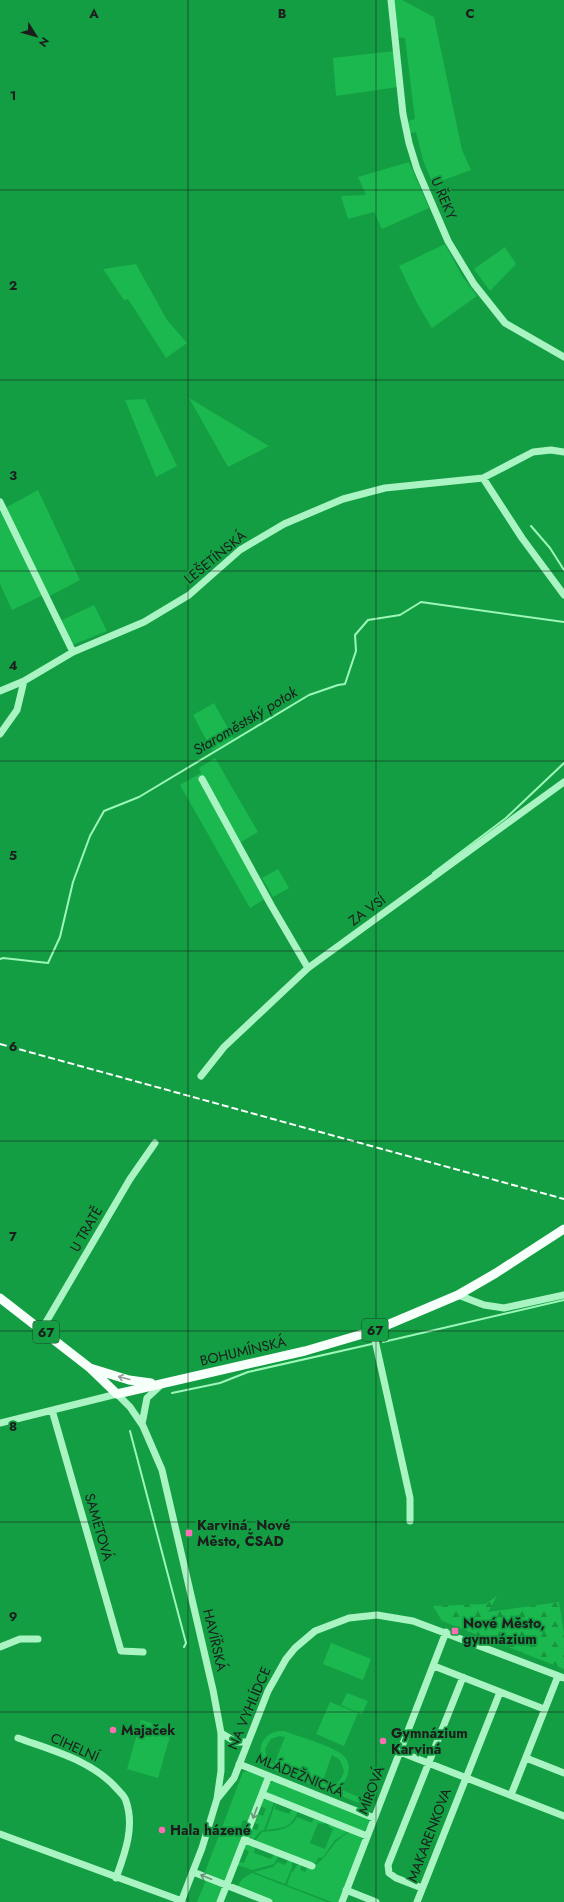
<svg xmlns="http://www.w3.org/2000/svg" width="564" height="1902" font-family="Jost,sans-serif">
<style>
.green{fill:#1bb84f;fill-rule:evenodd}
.forest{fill:url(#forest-firs)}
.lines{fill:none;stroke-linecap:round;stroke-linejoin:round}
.stream{stroke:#9cf7b9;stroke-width:2}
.minor{stroke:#aaf4c3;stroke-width:7}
.major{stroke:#f7fffa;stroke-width:9}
.rail{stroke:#fff;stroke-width:2;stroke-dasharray:7 3;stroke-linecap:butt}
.oneway{stroke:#959997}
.oneway2{stroke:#6b9378}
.grid{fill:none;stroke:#1d1d1d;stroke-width:1;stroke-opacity:0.55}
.poi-dot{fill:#ff6db7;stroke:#139e43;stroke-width:1.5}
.labels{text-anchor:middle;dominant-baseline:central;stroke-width:3.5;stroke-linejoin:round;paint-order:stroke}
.shield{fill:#139e43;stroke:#1a4428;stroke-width:1}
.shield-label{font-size:13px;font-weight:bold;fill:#1d1d1d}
.street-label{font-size:14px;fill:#1d1d1d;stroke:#139e43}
.poi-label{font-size:14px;font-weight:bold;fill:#1d1d1d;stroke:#139e43;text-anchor:start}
.water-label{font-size:15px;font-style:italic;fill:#191d1a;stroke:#139e43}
.grid-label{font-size:13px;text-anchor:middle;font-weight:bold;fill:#1d1d1d;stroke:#139e43;stroke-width:3.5;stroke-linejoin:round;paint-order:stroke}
</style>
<defs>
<pattern id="forest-firs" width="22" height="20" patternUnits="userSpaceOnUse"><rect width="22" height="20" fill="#1bb84f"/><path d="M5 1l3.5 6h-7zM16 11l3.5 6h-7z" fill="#179541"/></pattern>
</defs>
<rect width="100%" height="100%" fill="#139e43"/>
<path class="green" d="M393,0H402L434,17L462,150L471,170L433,184L423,160L416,132L410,133L408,121L415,119L405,38L398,37Z
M395,51L398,87L336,96L333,58Z
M409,162L429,208L382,229L374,212L348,219L341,196L366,195L358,177Z
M445,244L462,276L477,296L432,328L418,305L399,266Z
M505,247L516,264L490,291L474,269Z
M136,264L167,320L187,343L166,358L128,299L124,300L103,269Z
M189,398L269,446L228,467Z
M145,399L177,466L156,477L125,400Z
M38,490L80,580L48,597L5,508Z
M0,508L43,595L12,610L0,584Z
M94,605L107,631L72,645L60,621Z
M214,703L234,739L212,751L193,715Z
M215,758L258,832L236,845L265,899L250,908L180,785L201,773L199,768Z
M278,869L289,888L273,897L262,878Z
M331,1643L371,1659L363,1680L323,1664Z
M347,1693L368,1701L362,1714L341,1705Z
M330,1702L358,1713L344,1746L316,1734Z
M141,1720L172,1729L158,1778L127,1769Z
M278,1731H284C300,1737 326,1744 340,1753C355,1762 349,1781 337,1788L366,1800L364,1805L256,1763L258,1759L262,1760C257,1746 264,1734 278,1731ZM279,1736L285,1737L274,1765L267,1759L265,1749L271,1739ZM332,1755L340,1760L344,1771C342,1782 332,1788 322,1783Z
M249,1771L265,1778L248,1821L243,1820L238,1834L243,1838L227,1879L224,1881L205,1872L243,1772Z
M275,1781L368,1819C370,1824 368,1829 363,1831L268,1794L267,1789L268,1784Z
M266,1799L274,1802L264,1830L260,1831L253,1840L248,1836L251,1828L257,1830L259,1825L255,1823L254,1820L256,1821L258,1817L256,1815L258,1814L263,1816L266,1809L261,1806L263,1800Z
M276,1802L275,1809L289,1814L292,1809L298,1811C291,1829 283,1827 266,1830Z
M297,1817L312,1823L314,1818L324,1821V1824L318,1823L310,1843L325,1849L333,1829L328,1826L330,1824L349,1831L335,1840L323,1857L318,1858L316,1863L314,1862L313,1864L255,1841L262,1832C274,1831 292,1830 297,1817Z
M350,1832L361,1837L362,1842L339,1902H332L287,1885L292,1871L293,1872L297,1865L302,1864L300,1870L305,1872L308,1866C321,1867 329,1849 337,1841C341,1837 346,1834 350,1832Z
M246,1844L255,1847L254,1853L271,1859L274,1854L279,1855L274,1864L252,1870L237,1865L238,1862L244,1863L249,1851L244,1849Z
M288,1860L292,1861V1867L285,1884L254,1872L273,1867L278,1862L285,1865Z
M252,1873L327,1902H275L237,1887L242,1879Z
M206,1880L221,1887L223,1890L219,1902H197Z"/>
<path class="forest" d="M497,1596L488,1612L559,1602L564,1634V1669L442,1621L433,1606L485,1604Z"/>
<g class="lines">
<path class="stream" d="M531,526L550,548L564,570
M433,873L506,818L564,763
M0,959L3,958L48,963L60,937L73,882L90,836L104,811L139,797L309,695L338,685L345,684L356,651L355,635L368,620L400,615L421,602L564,622
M383,1342L564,1300
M172,1393L220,1383L248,1372L372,1344
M130,1431L186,1643L184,1647"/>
<path class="minor" d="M391,0L403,114L409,143L417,169L448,241L474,284L505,323L564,357
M483,478L522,538L564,595
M0,502L73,652
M0,691L24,681L73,652L144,622L189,595L240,550L284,524L343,499L385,488L483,478L533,452L551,450L564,452
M0,734L17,710L24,681
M202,779L271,905L308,968
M201,1076L224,1047L308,968L564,782
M458,1295L484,1305L504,1308L564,1295
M42,1329L130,1179L155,1143
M373,1331L410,1498V1521
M52,1410L121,1651L143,1652
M0,1423L117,1394L130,1407L143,1426L162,1470L213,1690L221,1733V1771L217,1799L202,1848L181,1902
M142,1424L147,1398L161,1385
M0,1647L20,1639H38
M434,1666L544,1709
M221,1733L236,1742H248
M18,1738C54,1751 94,1761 119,1791C122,1794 125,1797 126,1801C135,1827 125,1853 116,1878
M400,1752L564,1816
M526,1758L564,1773
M239,1764L374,1818
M262,1794L367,1836
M511,1795L558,1676
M217,1799L234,1778L268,1691L286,1659L295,1648L315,1631L349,1618L377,1615L413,1621L564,1678
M0,1834L182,1901
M245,1840L312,1866
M193,1872L269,1902
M422,1888L396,1878L389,1873L388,1865L463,1677
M346,1890L376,1902
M220,1902L269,1776
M342,1902L446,1632
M417,1902L500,1692"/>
<path class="major" d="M0,1298L90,1368L117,1394L305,1351L373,1331L458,1295L496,1273L564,1229
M90,1368L129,1380L151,1383"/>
<path class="rail" d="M0,1044L564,1199"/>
</g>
<defs><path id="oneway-shaft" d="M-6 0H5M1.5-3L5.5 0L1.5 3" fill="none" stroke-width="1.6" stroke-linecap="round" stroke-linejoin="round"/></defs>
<use class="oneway" href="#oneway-shaft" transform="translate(124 1378) rotate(-165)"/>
<g class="oneway2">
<use href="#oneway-shaft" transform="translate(255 1813) rotate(111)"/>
<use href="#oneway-shaft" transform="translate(206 1877) rotate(-158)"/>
</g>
<path class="grid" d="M188,0V1902M376,0V1902M0,190H564M0,380H564M0,571H564M0,761H564M0,951H564M0,1141H564M0,1331H564M0,1522H564M0,1712H564"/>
<g class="poi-dot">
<rect x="185" y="1529" width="8" height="8" rx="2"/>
<rect x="451" y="1627" width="8" height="8" rx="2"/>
<circle cx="113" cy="1730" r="4"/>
<circle cx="383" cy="1741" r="4"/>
<circle cx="162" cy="1830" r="4"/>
</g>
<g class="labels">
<g class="shield">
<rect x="362" y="1319" width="26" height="22" rx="3"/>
<rect x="33" y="1321" width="26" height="22" rx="3"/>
</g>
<g class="shield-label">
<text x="375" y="1330">67</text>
<text x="46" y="1332">67</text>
</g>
<g class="street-label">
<text transform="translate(444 198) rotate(67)">U ŘEKY</text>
<text transform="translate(215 557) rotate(-39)">LEŠETÍNSKÁ</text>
<text transform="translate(367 910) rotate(-36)">ZA VSÍ</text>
<text transform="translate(86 1229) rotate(-60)">U TRATĚ</text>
<text transform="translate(243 1351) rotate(-13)">BOHUMÍNSKÁ</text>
<text transform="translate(99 1527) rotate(74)">SAMETOVÁ</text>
<text transform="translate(215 1640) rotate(77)">HAVÍŘSKÁ</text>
<text transform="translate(249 1708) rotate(-67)">NA VYHLÍDCE</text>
<text transform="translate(75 1747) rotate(24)">CIHELNÍ</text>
<text transform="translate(300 1775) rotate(22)">MLÁDEŽNICKÁ</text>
<text transform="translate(371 1790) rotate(-69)">MÍROVÁ</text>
<text transform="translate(429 1835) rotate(-69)">MAKARENKOVA</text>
</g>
<g class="poi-label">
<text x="197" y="1525">Karviná, Nové<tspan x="197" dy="16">Město, ČSAD</tspan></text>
<text x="463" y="1623">Nové Město,<tspan x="463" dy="16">gymnázium</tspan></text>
<text x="121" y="1730">Majaček</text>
<text x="391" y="1733">Gymnázium<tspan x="391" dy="16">Karviná</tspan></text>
<text x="170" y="1830">Hala házené</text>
</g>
<g class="water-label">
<text transform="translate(245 721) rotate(-31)">Staroměstský potok</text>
</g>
</g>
<g class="grid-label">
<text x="94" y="18">A</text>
<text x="282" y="18">B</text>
<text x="470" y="18">C</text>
<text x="13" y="100">1</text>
<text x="13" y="290">2</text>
<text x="13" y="480">3</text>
<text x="13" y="670">4</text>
<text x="13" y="860">5</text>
<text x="13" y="1051">6</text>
<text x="13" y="1241">7</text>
<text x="13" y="1431">8</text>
<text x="13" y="1621">9</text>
</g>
<g transform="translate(36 36) rotate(127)" stroke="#139e43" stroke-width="3" paint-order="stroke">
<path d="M0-3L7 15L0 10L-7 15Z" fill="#1d1d1d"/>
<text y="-6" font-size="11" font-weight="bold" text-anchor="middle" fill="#1d1d1d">N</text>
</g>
</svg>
